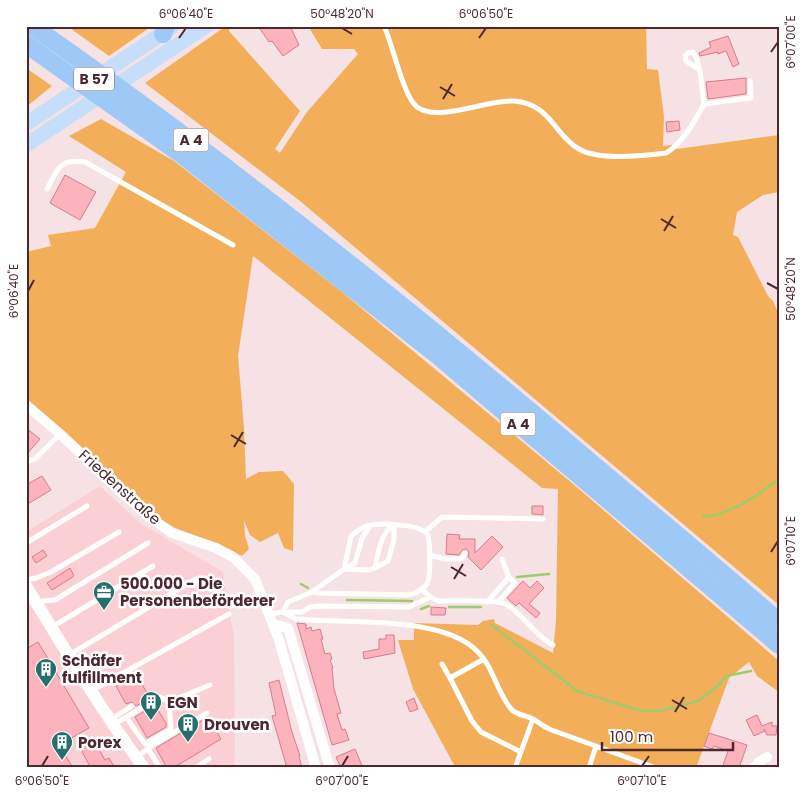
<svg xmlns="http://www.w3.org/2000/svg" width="805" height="794" font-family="Poppins,sans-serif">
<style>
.built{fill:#fad0d4}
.green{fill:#f2ae58}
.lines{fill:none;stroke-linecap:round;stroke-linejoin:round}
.stream{stroke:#9ccc6c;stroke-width:2.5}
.building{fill:#fdb3bc;stroke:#d57d8a}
.service{stroke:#fff;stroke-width:5}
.minor{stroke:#fff;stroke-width:10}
.tertiary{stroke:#fff;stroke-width:12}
.primary{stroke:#c5dffa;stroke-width:15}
.motorway{stroke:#9ec9f7;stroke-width:18}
.ticks{fill:none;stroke:#4d282e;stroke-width:2}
.labels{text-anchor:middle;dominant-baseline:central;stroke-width:5;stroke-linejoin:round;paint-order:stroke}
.shield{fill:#fff;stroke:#82686d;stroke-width:1}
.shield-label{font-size:14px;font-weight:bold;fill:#4d282e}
.street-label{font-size:15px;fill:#4d282e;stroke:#fff}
.poi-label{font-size:15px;font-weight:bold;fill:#4d282e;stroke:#fff;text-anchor:start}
.neatline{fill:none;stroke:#4d282e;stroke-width:2}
.ticks-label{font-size:12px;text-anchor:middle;fill:#4d282e}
</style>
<rect width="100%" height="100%" fill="#f6e2e4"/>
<path class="built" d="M100,486L140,523L223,572L234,637L235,749L234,768H26V532Z"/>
<path class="green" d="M67,26H152L109,56Z
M226,26H230L229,31L300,111L275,149L280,153L307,112L358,54L354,49H322L308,26H646L647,69L658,70L664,117L663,146L672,145L677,149L779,135V192L763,195L737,212L733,235L738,237L768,296L773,301L779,315V605L300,201L145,83Z
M26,68L52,86L26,107Z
M101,119L174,161L342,292L572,483L779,661V692L757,676L749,662L729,678L696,768H452L454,765L413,689L398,640H414V623L478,625L483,621L494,619L495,623L553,653L556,620L558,489L542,488L253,256L238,356L244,428L246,479L259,472L283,471L294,484L293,551L284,548L278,533L260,542L250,535L244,520L245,536L249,549L242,556L218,544L175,528L151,513L64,431L26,398V252L51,246L48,235L95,228L126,172L69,136Z"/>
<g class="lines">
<path class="stream" d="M703,517C731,514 757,496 779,479
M517,577L549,574
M301,584L308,588
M347,600L412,601
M449,607H481
M421,609L429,606
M492,625L577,691L635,709L646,711H659L698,701L720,684L726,676L751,671"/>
</g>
<path class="building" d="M258,26H290L299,45L283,56L272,41L269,42Z
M728,36L739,64L733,67L726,51L718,54V52L700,56L699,53L711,47L709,42Z
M746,78V94L708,99L706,82Z
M679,121L680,130L667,132L666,122Z
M65,175L96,192L80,220L50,203Z
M26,428L40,439L26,455Z
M42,476L51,490L26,505V485Z
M532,506H543V515L532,514Z
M447,534L460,535L459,539H475V553L492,536L503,547L481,570L468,557L469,552L466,549L462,550L459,555L446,554Z
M43,550L47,556L36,563L32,557Z
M70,568L74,576L52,590L47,583Z
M523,581L530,588L537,581L544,588L529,604L540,613L536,618L519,603L516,606L507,598Z
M431,607L446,608L445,615H431Z
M297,623L306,624V629L311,627L312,631L320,629L323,639H321L325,654L330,653L332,659L330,660L333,668H332L334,689L341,713L337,714L342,730L345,729L349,740L332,745Z
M386,635H394L395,653L364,659L363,652L379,649V639H386Z
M38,642L89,728L59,745L73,768H26V649Z
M136,674L150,698L136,706L132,702L126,704L116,686Z
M279,680L292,732L300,756H299L302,768H287L272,716L276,715L269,683Z
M414,698L418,709L410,712L406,702Z
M155,705L166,723V727L147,738L135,717Z
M757,715L762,726L772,722V726H777L776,735H767L764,729L765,731L754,736L746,720Z
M208,717L221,739L173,768H167L156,748Z
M709,733L747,745L739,768H722L728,751L714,746L712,749L704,746Z
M89,744L90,747L96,744L105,760L109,758L115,768H91L82,752L83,751L82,748Z
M355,749L363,768H341L336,757Z"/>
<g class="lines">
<path class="service" d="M384,26C393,45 403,96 417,107C439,123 487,99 514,101C551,104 554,135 579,149C599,161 643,156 666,153C682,144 695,121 704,104L751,98L750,81
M699,69L686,61L685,56L688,53L693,52C701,61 702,92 704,104
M47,189C57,170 59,158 85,162L233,245
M26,462L35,459L60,434
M370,526L362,538L355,563L344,569L369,570L375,568C378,553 380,535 393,525
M426,531L442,517L543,519
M26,543L87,506
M429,555L446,559H462L465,553
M375,568L388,561L394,539V525
M26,580L36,578L51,572L119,532
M422,589L430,597L439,601C451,601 497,599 505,604C524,614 534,635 553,645
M312,592L344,569L351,536C357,531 365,525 372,525C384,523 421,524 428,535C430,544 431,576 427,584C423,590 416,593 410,595L320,593L312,592L288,602L283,612H302L310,607L318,606L409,607L430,597
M487,602L509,577L502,559
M498,602L515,583L509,577
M38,604L43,601L55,600L148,543
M270,614L283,612L296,619C345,624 441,615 477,651C494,667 497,694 512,710C519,716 526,715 533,719C538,722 543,726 549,729L656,768
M52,627L153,566
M69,655L196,579
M484,659L450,678L472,721L481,732L521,752
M442,664L450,678
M91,691L229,614
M126,717L145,744L171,729L169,702
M110,720L132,706
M113,725L160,697L169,702L210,685
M148,749L160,768
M137,757L153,745L207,713
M195,768L209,759
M515,768L533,719
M589,768L596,746"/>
<path class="minor" d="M26,405L60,434L148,516L172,533L216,548L233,557L255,579L279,640L316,768
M273,624L288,628L330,768
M754,768L759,762L767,757"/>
<path class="tertiary" d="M26,586C64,648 101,710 144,768"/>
<path class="primary" d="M26,124L172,27
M26,145L206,26"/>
<path class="motorway" d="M32,26C223,159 404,304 581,454C647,510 714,565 779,622
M163,34L166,26
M26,44L182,155L437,355L779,645"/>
</g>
<path class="ticks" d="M342,28L352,34M179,38L186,28M479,38L486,28M771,52L778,42M440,87L455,96M443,99L452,84M661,219L676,228M664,231L673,216M767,283L778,289M28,291L34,280M231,435L246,444M234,447L243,432M771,552L778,541M451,567L466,576M454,579L463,564M672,700L687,709M675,712L684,697M42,766L48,756M342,766L348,756M642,766L649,756"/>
<defs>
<g id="office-pin" transform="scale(1.125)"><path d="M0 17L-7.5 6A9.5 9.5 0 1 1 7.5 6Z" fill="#25706c" stroke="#fff"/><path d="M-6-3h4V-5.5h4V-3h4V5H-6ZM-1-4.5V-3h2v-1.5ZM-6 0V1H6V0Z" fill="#fff"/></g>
<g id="building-pin" transform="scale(1.125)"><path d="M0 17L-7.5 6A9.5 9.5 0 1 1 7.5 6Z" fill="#25706c" stroke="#fff"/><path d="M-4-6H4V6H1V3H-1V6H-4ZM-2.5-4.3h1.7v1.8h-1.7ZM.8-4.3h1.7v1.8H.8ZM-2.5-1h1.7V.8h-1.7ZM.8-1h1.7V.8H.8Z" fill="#fff"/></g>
</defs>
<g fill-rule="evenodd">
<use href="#office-pin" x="104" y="592"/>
<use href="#building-pin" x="46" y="669"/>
<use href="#building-pin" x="151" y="702"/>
<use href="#building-pin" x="188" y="724"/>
<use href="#building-pin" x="62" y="742"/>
</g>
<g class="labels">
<g class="shield">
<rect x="74" y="67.5" width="40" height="23" rx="4"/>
<rect x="173.5" y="128.5" width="35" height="23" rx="4"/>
<rect x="500.5" y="412.5" width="35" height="23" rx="4"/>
</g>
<g class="shield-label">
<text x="94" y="79">B 57</text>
<text x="191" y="140">A 4</text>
<text x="518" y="424">A 4</text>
</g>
<g class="street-label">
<text transform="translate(120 487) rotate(42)">Friedenstraße</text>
</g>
<g class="poi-label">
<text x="120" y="583">500.000 - Die<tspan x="120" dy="17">Personenbeförderer</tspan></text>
<text x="62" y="660">Schäfer<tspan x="62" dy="17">fulfillment</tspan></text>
<text x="167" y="702">EGN</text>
<text x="204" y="724">Drouven</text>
<text x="78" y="742">Porex</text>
</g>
</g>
<rect width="805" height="794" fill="none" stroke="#ffffff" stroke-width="55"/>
<path d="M602 742v8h131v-8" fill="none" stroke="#4d282e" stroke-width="2.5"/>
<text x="610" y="742" font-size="15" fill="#4d282e" stroke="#ffffff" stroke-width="4" paint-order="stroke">100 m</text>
<rect x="28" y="28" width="750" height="738" class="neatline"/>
<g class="ticks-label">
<text x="186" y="18">6°06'40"E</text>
<text x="342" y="18">50°48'20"N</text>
<text x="486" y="18">6°06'50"E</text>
<text transform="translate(791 42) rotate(-90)" y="4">6°07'00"E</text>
<text transform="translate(791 289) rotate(-90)" y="4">50°48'20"N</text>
<text transform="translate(14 291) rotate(-90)" y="4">6°06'40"E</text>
<text transform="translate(791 541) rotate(-90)" y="4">6°07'10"E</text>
<text x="42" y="785">6°06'50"E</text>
<text x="342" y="785">6°07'00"E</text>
<text x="642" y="785">6°07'10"E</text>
</g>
</svg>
